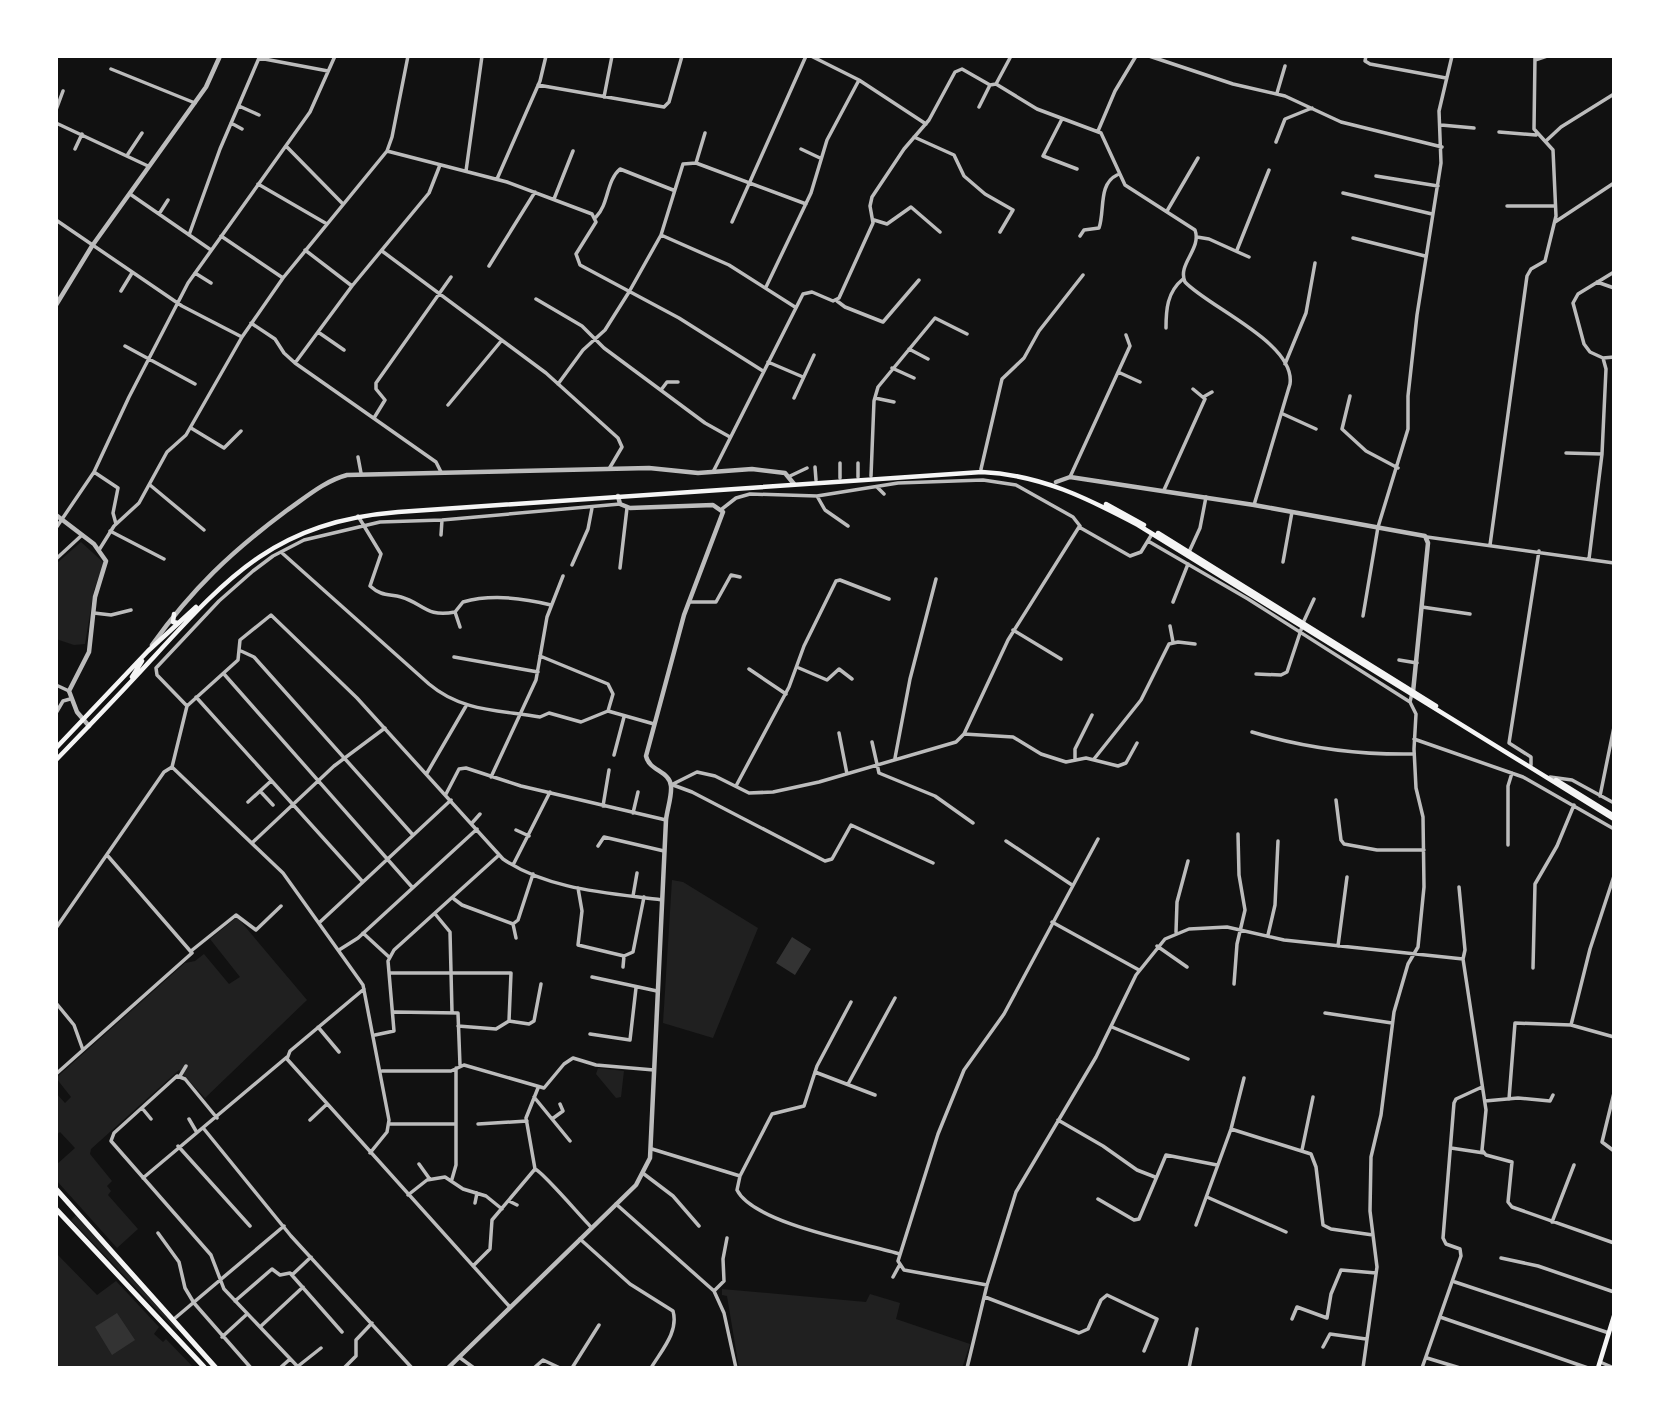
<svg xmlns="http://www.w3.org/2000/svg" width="1670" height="1424" font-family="Jost,sans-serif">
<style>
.green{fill:#202020}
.water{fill:#333}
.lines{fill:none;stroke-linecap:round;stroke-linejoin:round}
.minor{stroke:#bcbcbc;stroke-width:3.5}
.tertiary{stroke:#bcbcbc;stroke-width:4.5}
.secondary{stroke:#f5f5f5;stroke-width:4.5}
.primary{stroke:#f5f5f5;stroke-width:5}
</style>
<rect width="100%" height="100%" fill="#111"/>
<path class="green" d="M81,542L104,563L94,590L85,644L74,645L56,639V564Z
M672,880L683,882L758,928L713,1038L663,1023Z
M237,917L307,1000L205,1098L179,1070L91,1149L90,1154L112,1181L107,1186L111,1191L108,1195L138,1229L117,1248L56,1180V1165L75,1148L60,1132L56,1135V1093L65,1103L71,1097L56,1078L185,963L195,961L204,954L229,984L240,977L210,939Z
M598,1068L624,1071L621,1097L616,1098L596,1074Z
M76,1215L177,1328V1331L71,1220Z
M56,1253L97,1295L116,1281L159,1327L154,1334L163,1342L166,1339L194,1368H56Z
M722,1289L866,1302L870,1294L900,1303L896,1319L970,1344L962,1368H739L727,1296L722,1295Z"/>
<path class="water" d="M792,937L811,949L795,975L776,963Z
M117,1313L135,1340L112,1355L95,1327Z"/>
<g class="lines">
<path class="minor" d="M811,56L859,80L926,124
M1149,56L1233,84L1285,96L1341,122L1442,147
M1366,56L1365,61L1370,64L1446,78
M1535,60L1547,56
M111,69L195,103
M996,84L1037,109L1101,133L1125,185L1195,230C1202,249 1177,264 1185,282C1208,307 1296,343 1290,384L1254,505
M538,85L664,107L669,102L682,56
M1277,93L1285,66
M604,97L612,56
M239,106L259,115
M979,107L990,85
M56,110L63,91
M1062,119L1043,156L1077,169
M56,123L148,166
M231,123L242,129
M1441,125L1474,128
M1098,131L1115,91L1136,56
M1499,132L1536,135
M914,137L954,155L964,176L985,194L1013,210L1000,232
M1547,140L1561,127L1614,94
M1276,142L1285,119L1312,108
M286,146L342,203
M75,149L82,134
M801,149L820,158
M387,151L507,182L592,214L596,222L576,254L580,265L679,318L763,371
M128,154L142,133
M696,163L705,133
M466,171L482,56
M1376,176L1438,186
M497,179L540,81L546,56
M258,184L327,224
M1343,193L1432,214
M130,194L211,250
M554,199L573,151
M1507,206H1555
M1167,211L1198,158
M159,214L168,200
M596,217C609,204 606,181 620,169L673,190
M56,220L182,306L242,337
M874,220L887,224L911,207L940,232
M732,222L806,56
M1555,222L1614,183
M189,235L220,149L259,58L328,71
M661,235L729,265L795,307
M221,236L283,278
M1080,236L1084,230L1099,228C1105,211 1098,184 1117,175
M1197,237L1209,239L1249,257
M1353,238L1425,256
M305,250L352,286
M1237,250L1269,170
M382,251L546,373L618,438L622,447L609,469
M489,266L535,192
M195,273L211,283
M1597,282L1614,288
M766,287L811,193L827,140L859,80
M121,291L132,273
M536,299L582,326L604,348L705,423L730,437
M837,301L845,307L883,322L919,280
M251,323L275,339L284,353L295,363L436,462L441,472
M1166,328C1166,310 1167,292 1183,279
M318,332L344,350
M125,346L195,384
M909,349L928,359
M1603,358L1614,357
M768,362L803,377
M295,363L352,286L429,193L440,165
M1285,364L1306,313L1315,263
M892,368L914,378
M1118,372L1140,382
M558,384L583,350L605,330L629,292L661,235L683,164L696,163L806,204
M661,390L667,382H678
M1205,396L1212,392
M1350,396L1342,429L1366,451L1398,468
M794,398L814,355
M875,398L894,402
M448,405L502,340
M1283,414L1316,429
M374,418L385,400L376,389V383L451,277
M191,428L224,448L241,431
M1566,453L1602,454
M358,457L361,473
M840,463V478
M858,463V477
M815,467L816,480
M981,469L1002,379L1024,358L1039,331L1083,275
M94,472L118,488L113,513L116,524
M713,472L803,294L812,292L833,301L839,298L873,223L870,206L872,197L904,149L929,120L955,72L962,69L990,85L996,84L1011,56
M790,476L807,468
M871,476L874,401L878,387L935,318L967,334
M1070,477L1130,346L1126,335
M150,485L204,530
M877,487L884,494
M1164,490L1205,399L1193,389
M817,496L825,510L848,526
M722,509L736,498L750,494L817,496L898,483L983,480L1016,485L1073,517L1080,526
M358,516L381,554L370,586C381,596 388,594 401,597C423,603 426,618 455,612L463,602C491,594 523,598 551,605
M56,528L94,472L129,397L188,283L310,112L335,56
M110,531L164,559
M441,535L442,520
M1427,537L1614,563
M1148,541L1248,599L1410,702
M1490,545L1527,276L1531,269L1545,261L1556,216L1553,150L1534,129L1535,56
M99,550L114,526L139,503L167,452L186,435L242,337L283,278L387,151L392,137L408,56
M281,552L429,684C462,712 500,710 540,717L549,713L581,722L608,711L654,724
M1189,552L1200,528L1206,497
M56,559L82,535
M1589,559L1602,454L1606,369L1603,358L1590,352L1584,344L1573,303L1578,294L1614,272
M1283,562L1292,512
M572,565L588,529L592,508
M620,568L627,508
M689,602H716L731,575L740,577
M1173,602L1188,564
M1422,607L1470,614
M455,612L460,627
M94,613L111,615L131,610
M1363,616L1378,527L1408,429V396L1417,315L1441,163L1439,111L1452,56
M1303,623L1314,599
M1170,626L1173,642
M1013,630L1061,659
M241,651L254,657L413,835
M540,656L608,684L613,694L608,711
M454,657L538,672
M1399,660L1417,663
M799,668L827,680L839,669L852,679
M749,669L786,694
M224,674L412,887
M1256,674L1281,675L1287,672L1302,627
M56,685L69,691
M196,697L362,881
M187,706L157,675L156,668L219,601L253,571L273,556L304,540L380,522L442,520L620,504
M56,713L63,701L70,699
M1252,732C1305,748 1359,755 1414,754
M839,733L847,774
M964,734L1013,737L1041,754L1066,762L1086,758L1118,766L1126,763L1137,743
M1414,739L1523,777L1614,829
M872,742L879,773L935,796L973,823
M614,755L624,717
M895,758L910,679L936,579
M1094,759L1141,700L1169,644L1178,642L1195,644
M1075,760V749L1092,715
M1531,765V757L1509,743L1539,551
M172,767L187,706L238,660L240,640L271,615L357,698L503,859C548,890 610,893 662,900
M172,767L283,873L363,985L389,1120L387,1132L370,1153
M427,773L466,706
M491,777L536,680L547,617L563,576
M1550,777L1572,780L1614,803
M671,785L697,772L715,776L749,793L773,792L819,782L956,742L964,734L1008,640L1079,527L1130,556L1141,552L1152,534
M673,785L692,792L825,861L832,859L851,825L933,863
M736,786L789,687L804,646L836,581L840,580L889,599
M260,791L273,805
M446,794L459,769L466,768L521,786L666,820
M1600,796L1614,727
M1336,800L1341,840L1344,844L1377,850H1424
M248,802L271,781
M603,806L609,770
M633,813L638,792
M472,823L480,814
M516,830L529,836
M1006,841L1072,885
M253,842L334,766L385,728
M1508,845V786L1512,773
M598,846L604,837L664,851
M513,865L550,792
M1459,887L1465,950L1463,959
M578,888L582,911L578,945L624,956L633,952L644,897
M633,896L637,873
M454,899L462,905L513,924L518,920L533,874
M436,915L450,932L452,1012
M320,922L451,800
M1052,922L1139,970
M513,924L516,938
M56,928L164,772L172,767
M1176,932L1177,902L1188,861
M363,933L389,957
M1268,935L1275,905L1278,841
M1157,946L1187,967
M1338,946L1347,877
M339,950L358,938L477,829
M191,951L236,915L256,930L281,906
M623,967L624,956
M1533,968L1535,884L1557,846L1574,805
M390,973H511L509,1021L496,1029L458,1026
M592,977L657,991
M1234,984L1237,944L1245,910L1239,875L1238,834
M364,989L290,1051L287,1059L510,1307
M851,1002L817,1066L804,1106L772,1114L740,1176L737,1190C754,1224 863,1243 900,1254
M56,1003L74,1025L83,1050
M394,1012L458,1013L460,1065
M1325,1013L1392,1023
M509,1021L529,1024L534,1021L541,984
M1571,1025L1590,949L1614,876
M318,1027L339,1052
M1112,1027L1188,1059
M590,1034L630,1040L636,988
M375,1035L394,1031L388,961L394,950L499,855
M382,1071H451L464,1065L544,1088L564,1064L573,1058L596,1065L654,1070
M815,1072L875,1095
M56,1074L192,953L107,855
M180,1076L186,1066
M848,1084L895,998
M1614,1093L1602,1142L1614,1151
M534,1097L570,1141
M1509,1099L1515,1023L1571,1025L1614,1037
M1485,1101L1518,1098L1550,1101L1553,1095
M142,1108L151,1119
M217,1118L185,1079L177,1076L114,1133L111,1141L211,1255L224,1289L299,1368
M189,1119L196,1131
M552,1119L563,1111L560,1104
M310,1120L327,1104
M1058,1120L1103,1146L1137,1170L1155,1177
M389,1124H456
M478,1124L527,1121
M204,1129L291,1236L412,1368
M1231,1129L1311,1154L1316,1167L1323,1225L1331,1229L1373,1235
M178,1146L250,1226
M1451,1148L1484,1153
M652,1149L740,1176
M1302,1150L1313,1097
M419,1164L429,1178
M535,1169C542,1171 582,1218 592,1228
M644,1174L673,1196L699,1226
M143,1178L287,1057
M452,1179L456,1165V1068
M408,1195L427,1180L445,1177L463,1189L486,1196L502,1209
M1207,1197L1286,1232
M1098,1199L1134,1220L1139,1219L1166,1155L1217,1165
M509,1201L517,1205
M475,1203L477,1193
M616,1204L714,1291L724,1313L736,1368
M1552,1222L1574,1165
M1196,1225L1231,1129L1244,1078
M158,1233L179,1262L185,1288L194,1303L251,1368
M580,1239L630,1284L673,1311C679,1332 661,1351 651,1368
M1501,1258L1538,1266L1614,1292
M473,1266L490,1249L492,1220L535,1169L526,1118L538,1088
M292,1275L311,1257
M893,1277L899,1266
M1455,1282L1609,1333
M987,1285L904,1270L898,1261L938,1134L964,1070L1004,1014L1098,839
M714,1291L724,1281L723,1259L727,1238
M985,1297L1079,1333L1088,1329L1101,1300L1107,1295L1157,1319L1144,1351
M235,1301L272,1269L280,1275L290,1273L342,1332
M1440,1317L1588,1368
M174,1319L284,1226
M1292,1319L1297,1307L1327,1318L1331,1294L1341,1270L1376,1273
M260,1327L303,1287
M222,1337L246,1315
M1323,1347L1330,1334L1366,1339
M459,1357L474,1368
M1427,1358L1460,1368
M1600,1362L1614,1368
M297,1367L321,1348
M280,1368L290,1359
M344,1368L356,1356V1340L372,1323
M534,1368L543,1360L560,1368
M572,1368L599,1325
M967,1368L987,1285L1016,1192L1096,1057L1136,975L1165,939L1189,929L1227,927L1284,940L1463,959L1486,1110L1482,1150L1486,1155L1512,1162L1508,1202L1512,1207L1614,1243
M1189,1368L1197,1329
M1363,1368L1377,1267L1370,1211L1371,1157L1381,1115L1394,1012L1408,964L1418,947L1424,887L1423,817L1416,788L1414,749L1416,714L1410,702L1412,693
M1422,1368L1461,1256L1460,1249L1446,1244L1443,1238L1454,1103L1456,1099L1482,1087"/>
<path class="tertiary" d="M56,305L92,246L206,87L220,56
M1056,482L1070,477L1254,505L1425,536L1428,543L1413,692
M56,515L94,544L106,561L95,597L89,652L69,691L77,712L89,726
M152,645C192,589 231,552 286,511C305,498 324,481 347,475L649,468L698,473L752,469L785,473L794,484
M448,1368L636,1185L650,1158L666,820C667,810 672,796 671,786C670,771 649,771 646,756L684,615L723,512L713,505L630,508L620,504L618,496"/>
<path class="secondary" d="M1106,504L1144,525
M1158,533L1436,706
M174,614L173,622L178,623
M132,677L142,661
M56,748L148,651L196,607
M56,760C88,727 120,694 151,660C229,575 276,522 398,512L982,472C1041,475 1087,498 1138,525L1614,819
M1556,780L1614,816
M1598,1368L1614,1316"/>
<path class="primary" d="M56,1189L216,1368
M56,1209L205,1368"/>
</g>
<rect width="1670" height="1424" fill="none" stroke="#ffffff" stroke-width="116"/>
</svg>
